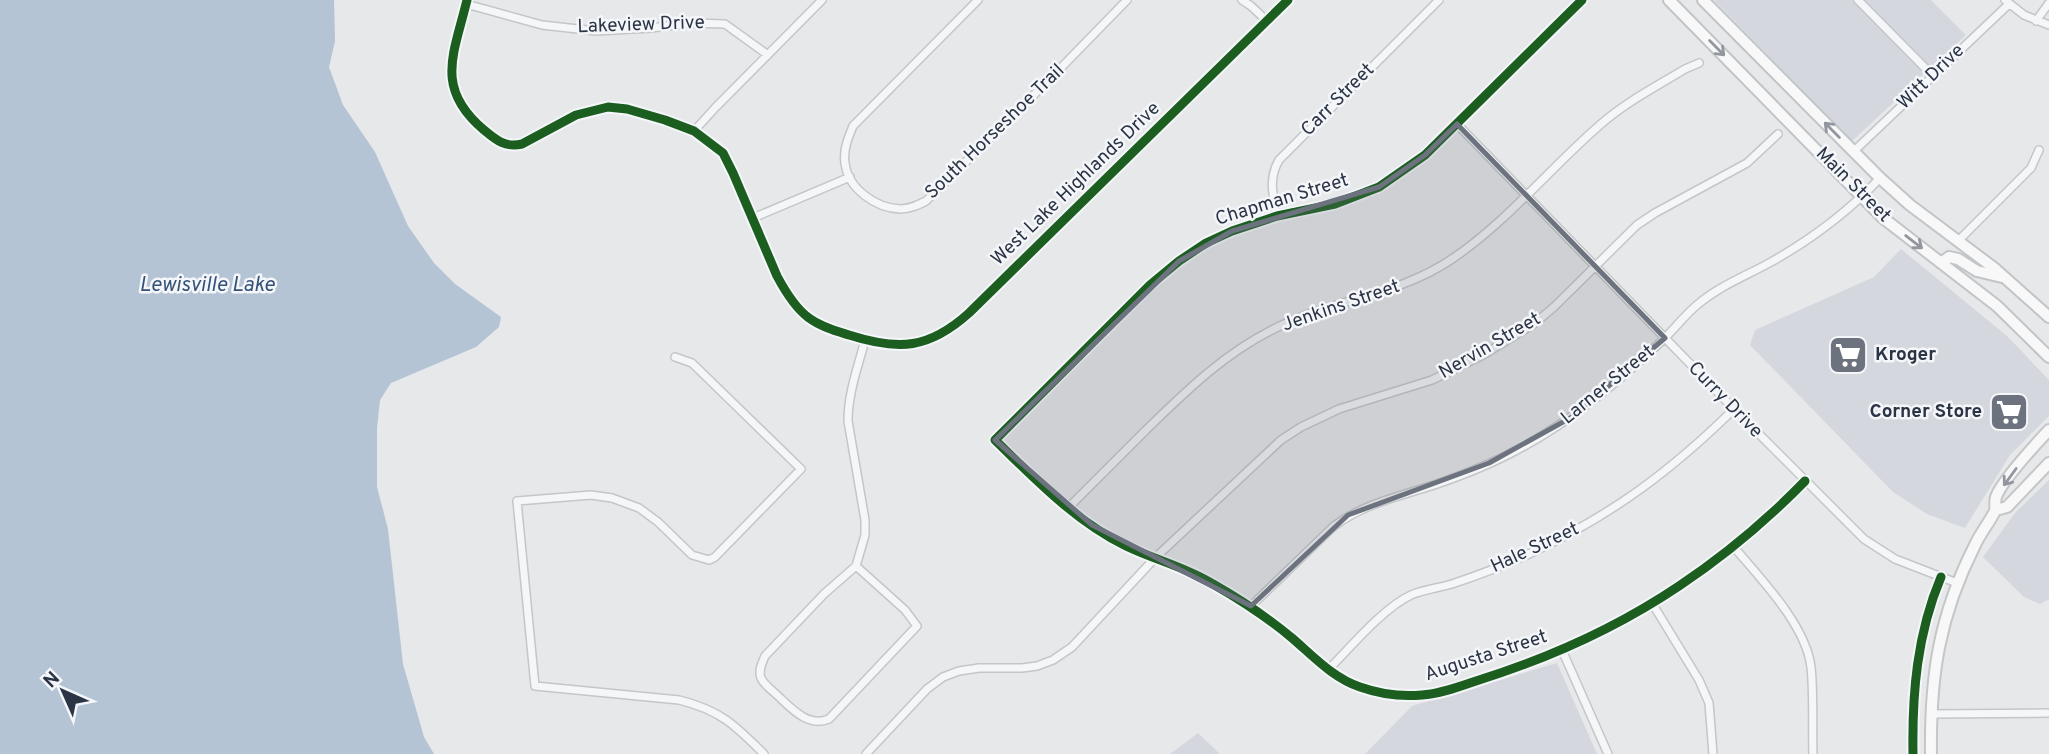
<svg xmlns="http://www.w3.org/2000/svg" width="2049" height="754" font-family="Overpass,sans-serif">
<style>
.built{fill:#d4d7dd}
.water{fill:#b4c4d5}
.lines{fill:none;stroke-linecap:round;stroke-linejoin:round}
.street-casing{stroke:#c4c6c8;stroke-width:10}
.secondary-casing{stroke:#c4c6c8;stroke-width:14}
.primary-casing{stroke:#c2c5c8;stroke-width:14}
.street{stroke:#f5f6f7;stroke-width:7}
.secondary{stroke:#f8f8f8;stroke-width:10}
.primary{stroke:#f8f8f8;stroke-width:10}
.cycleway-casing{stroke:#f4f6f9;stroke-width:13}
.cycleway{stroke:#1b5e20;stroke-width:9}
.oneway{stroke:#92969e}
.marked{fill:#6c737f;fill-opacity:0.2;stroke:#6c737f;stroke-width:5;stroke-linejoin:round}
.labels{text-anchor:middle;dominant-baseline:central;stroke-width:5;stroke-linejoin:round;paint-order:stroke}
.street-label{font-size:19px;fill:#2b3445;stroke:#f4f6f9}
.poi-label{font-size:19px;font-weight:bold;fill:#2b3445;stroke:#f4f6f9;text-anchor:start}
.water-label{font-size:21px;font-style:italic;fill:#34527a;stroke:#f4f6f9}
</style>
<rect width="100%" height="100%" fill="#e6e8ea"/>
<path class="built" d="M1714,0H1931L1966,35L1852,141Z
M1901,249L2007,336L2049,380V416L2010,455L1965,528L1927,514L1893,492L1750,345L1755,330L1874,277Z
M2049,480V599L2040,604L2024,597L1983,557L2015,513Z
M1557,663L1597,754H1365L1412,706Z
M1198,733L1220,754H1170Z"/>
<path class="water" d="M0,0H334L335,41L329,67L343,105L375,152L408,226L434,263L455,284L501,317L499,327L476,347L391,383L380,400L377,428V487L388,529L403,664L424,737L434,754H0Z"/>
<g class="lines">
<g class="street-casing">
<path id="street" d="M467,0C454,54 434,88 484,130C496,140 505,148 522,144L576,115L608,107L627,109L665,120L694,131L723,153L733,173L777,276C785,291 795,308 809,318C821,327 836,331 849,335C899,351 929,349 969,313L1288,0
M978,0L853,126C848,138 843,150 845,163C848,189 876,208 900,209C910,209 918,205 926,201L1051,78L1127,0
M1242,0L1251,6L1267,21
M1582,0L1425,155L1379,187L1335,204L1277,216L1232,231L1206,243L1179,261L1150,285L995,440C1035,479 1075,521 1126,546C1155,560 1186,567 1213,584C1241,600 1267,617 1292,638C1313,656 1333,678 1360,687C1380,694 1401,697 1422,695C1441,694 1461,686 1479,680C1549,658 1618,627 1679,586C1724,556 1767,520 1805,481
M1858,0L1933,76
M2005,0L2024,15L2049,25
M466,4L542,25L596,31L651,28L692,23L725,24L768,55
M2036,21L2049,3
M1457,124L1734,409L1864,539L1895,559L1957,583
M694,131L715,108L822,0
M1854,151L2009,4
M1277,216C1273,195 1268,179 1279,160L1439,0
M753,218L850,177
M1958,241L2031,168L2039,150
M675,357L692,363L801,469L715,557L709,560L692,555L658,522L639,508L612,498L591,495L517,501L535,686L679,700C720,710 735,725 764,754
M1068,508C1094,482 1121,455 1147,429C1188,389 1227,351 1280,326C1336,299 1399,295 1452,259C1508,221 1550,168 1601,124C1626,102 1657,86 1685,69L1699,63
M1733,546C1760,578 1806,625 1811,667C1814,696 1812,726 1813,754
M856,566L905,610L917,626L829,719C808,728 791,708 777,695C772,690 764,685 761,678C758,671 762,663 765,656L824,594Z
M856,566L865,535V520L848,421C848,393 858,367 865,340
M1652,603L1699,680L1709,703L1713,754
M1251,606L1334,526C1365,503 1401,496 1437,484C1463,475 1491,464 1515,451C1571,422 1618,382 1664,339C1675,328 1685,315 1697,305C1719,286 1746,276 1771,262C1812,239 1848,212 1880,178
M1562,650L1608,754
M1328,670C1350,648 1383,608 1411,595C1423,590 1438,588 1452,584C1479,575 1506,565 1531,553C1612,515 1671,471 1734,409
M1931,714L2049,713
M866,754L927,689L943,677L959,671L979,668H1022L1037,666L1053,660L1072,647L1156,557L1281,440L1301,427L1339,409L1432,380L1483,355L1535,323L1554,307L1637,225L1655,213L1747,163L1778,134
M1913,754C1912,693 1917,634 1941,577"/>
</g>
<g class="secondary-casing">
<path id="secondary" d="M1996,510L2007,507L2049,463
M1931,754C1930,676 1939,616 1975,545C1980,534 1988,524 1994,513C1997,508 1994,503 1996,497C2002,480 2036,444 2049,430"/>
</g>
<g class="primary-casing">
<path id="primary" d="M1669,0L1883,218L1997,306L2049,357
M1703,0L1880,178L1910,205L1994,268L2049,317
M1941,263L1949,257L1958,259L1977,271L2002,277"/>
</g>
<use href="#street" class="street"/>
<use href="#secondary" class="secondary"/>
<use href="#primary" class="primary"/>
<g class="cycleway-casing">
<path id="cycleway" d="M467,0C454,54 434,88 484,130C496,140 505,148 522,144L576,115L608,107L627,109L665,120L694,131L723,153L733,173L777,276C785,291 795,308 809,318C821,327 836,331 849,335C899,351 929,349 969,313L1288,0
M1582,0L1425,155L1379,187L1335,204L1277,216L1232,231L1206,243L1179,261L1150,285L995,440C1035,479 1075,521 1126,546C1155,560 1186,567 1213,584C1241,600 1267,617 1292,638C1313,656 1333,678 1360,687C1380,694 1401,697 1422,695C1441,694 1461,686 1479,680C1549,658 1618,627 1679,586C1724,556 1767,520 1805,481
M1913,754C1912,693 1917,634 1941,577"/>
</g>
<use href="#cycleway" class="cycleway"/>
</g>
<defs><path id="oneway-shaft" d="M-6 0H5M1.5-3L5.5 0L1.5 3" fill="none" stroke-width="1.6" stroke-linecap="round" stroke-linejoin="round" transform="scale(1.75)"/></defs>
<g class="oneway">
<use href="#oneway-shaft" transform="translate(1717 48) rotate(45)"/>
<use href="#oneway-shaft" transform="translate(1832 130) rotate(-135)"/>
<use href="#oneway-shaft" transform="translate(1914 242) rotate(38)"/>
<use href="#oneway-shaft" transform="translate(2010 477) rotate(126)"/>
</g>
<path class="marked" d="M1457,124L1665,338L1572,417L1489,463L1348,515L1251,606L1092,525L995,440L1179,261L1232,231L1379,187L1425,155Z"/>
<defs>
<g id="supermarket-square" transform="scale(2.0125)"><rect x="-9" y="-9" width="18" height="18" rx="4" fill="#6c737f" stroke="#f4f6f9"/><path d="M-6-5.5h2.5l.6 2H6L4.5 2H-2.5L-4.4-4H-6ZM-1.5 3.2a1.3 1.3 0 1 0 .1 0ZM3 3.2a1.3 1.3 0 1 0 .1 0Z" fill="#fff"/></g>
</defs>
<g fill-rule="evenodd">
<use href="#supermarket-square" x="1848" y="355"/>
<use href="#supermarket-square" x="2009" y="412"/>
</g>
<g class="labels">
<g class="street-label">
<text transform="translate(641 25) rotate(-2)">Lakeview Drive</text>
<text transform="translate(1931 77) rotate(-44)">Witt Drive</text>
<text transform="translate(1338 100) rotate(-45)">Carr Street</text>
<text transform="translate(995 132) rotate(-44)">South Horseshoe Trail</text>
<text transform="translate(1076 184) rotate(-44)">West Lake Highlands Drive</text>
<text transform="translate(1853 185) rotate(45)">Main Street</text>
<text transform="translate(1282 200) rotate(-17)">Chapman Street</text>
<text transform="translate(1341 306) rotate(-19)">Jenkins Street</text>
<text transform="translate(1490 346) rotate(-30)">Nervin Street</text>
<text transform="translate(1608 385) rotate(-39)">Larner Street</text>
<text transform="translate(1725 400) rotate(46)">Curry Drive</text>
<text transform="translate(1535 548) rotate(-25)">Hale Street</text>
<text transform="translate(1486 656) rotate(-18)">Augusta Street</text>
</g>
<g class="poi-label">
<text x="1875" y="355">Kroger</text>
<text x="1982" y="412" text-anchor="end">Corner Store</text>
</g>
<g class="water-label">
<text x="207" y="285">Lewisville Lake</text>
</g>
</g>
<g transform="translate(63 691) rotate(315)" stroke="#f4f6f9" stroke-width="5" paint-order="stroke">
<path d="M0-5L12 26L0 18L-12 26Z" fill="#2b3445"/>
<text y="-10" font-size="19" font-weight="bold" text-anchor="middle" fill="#2b3445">N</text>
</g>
</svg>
